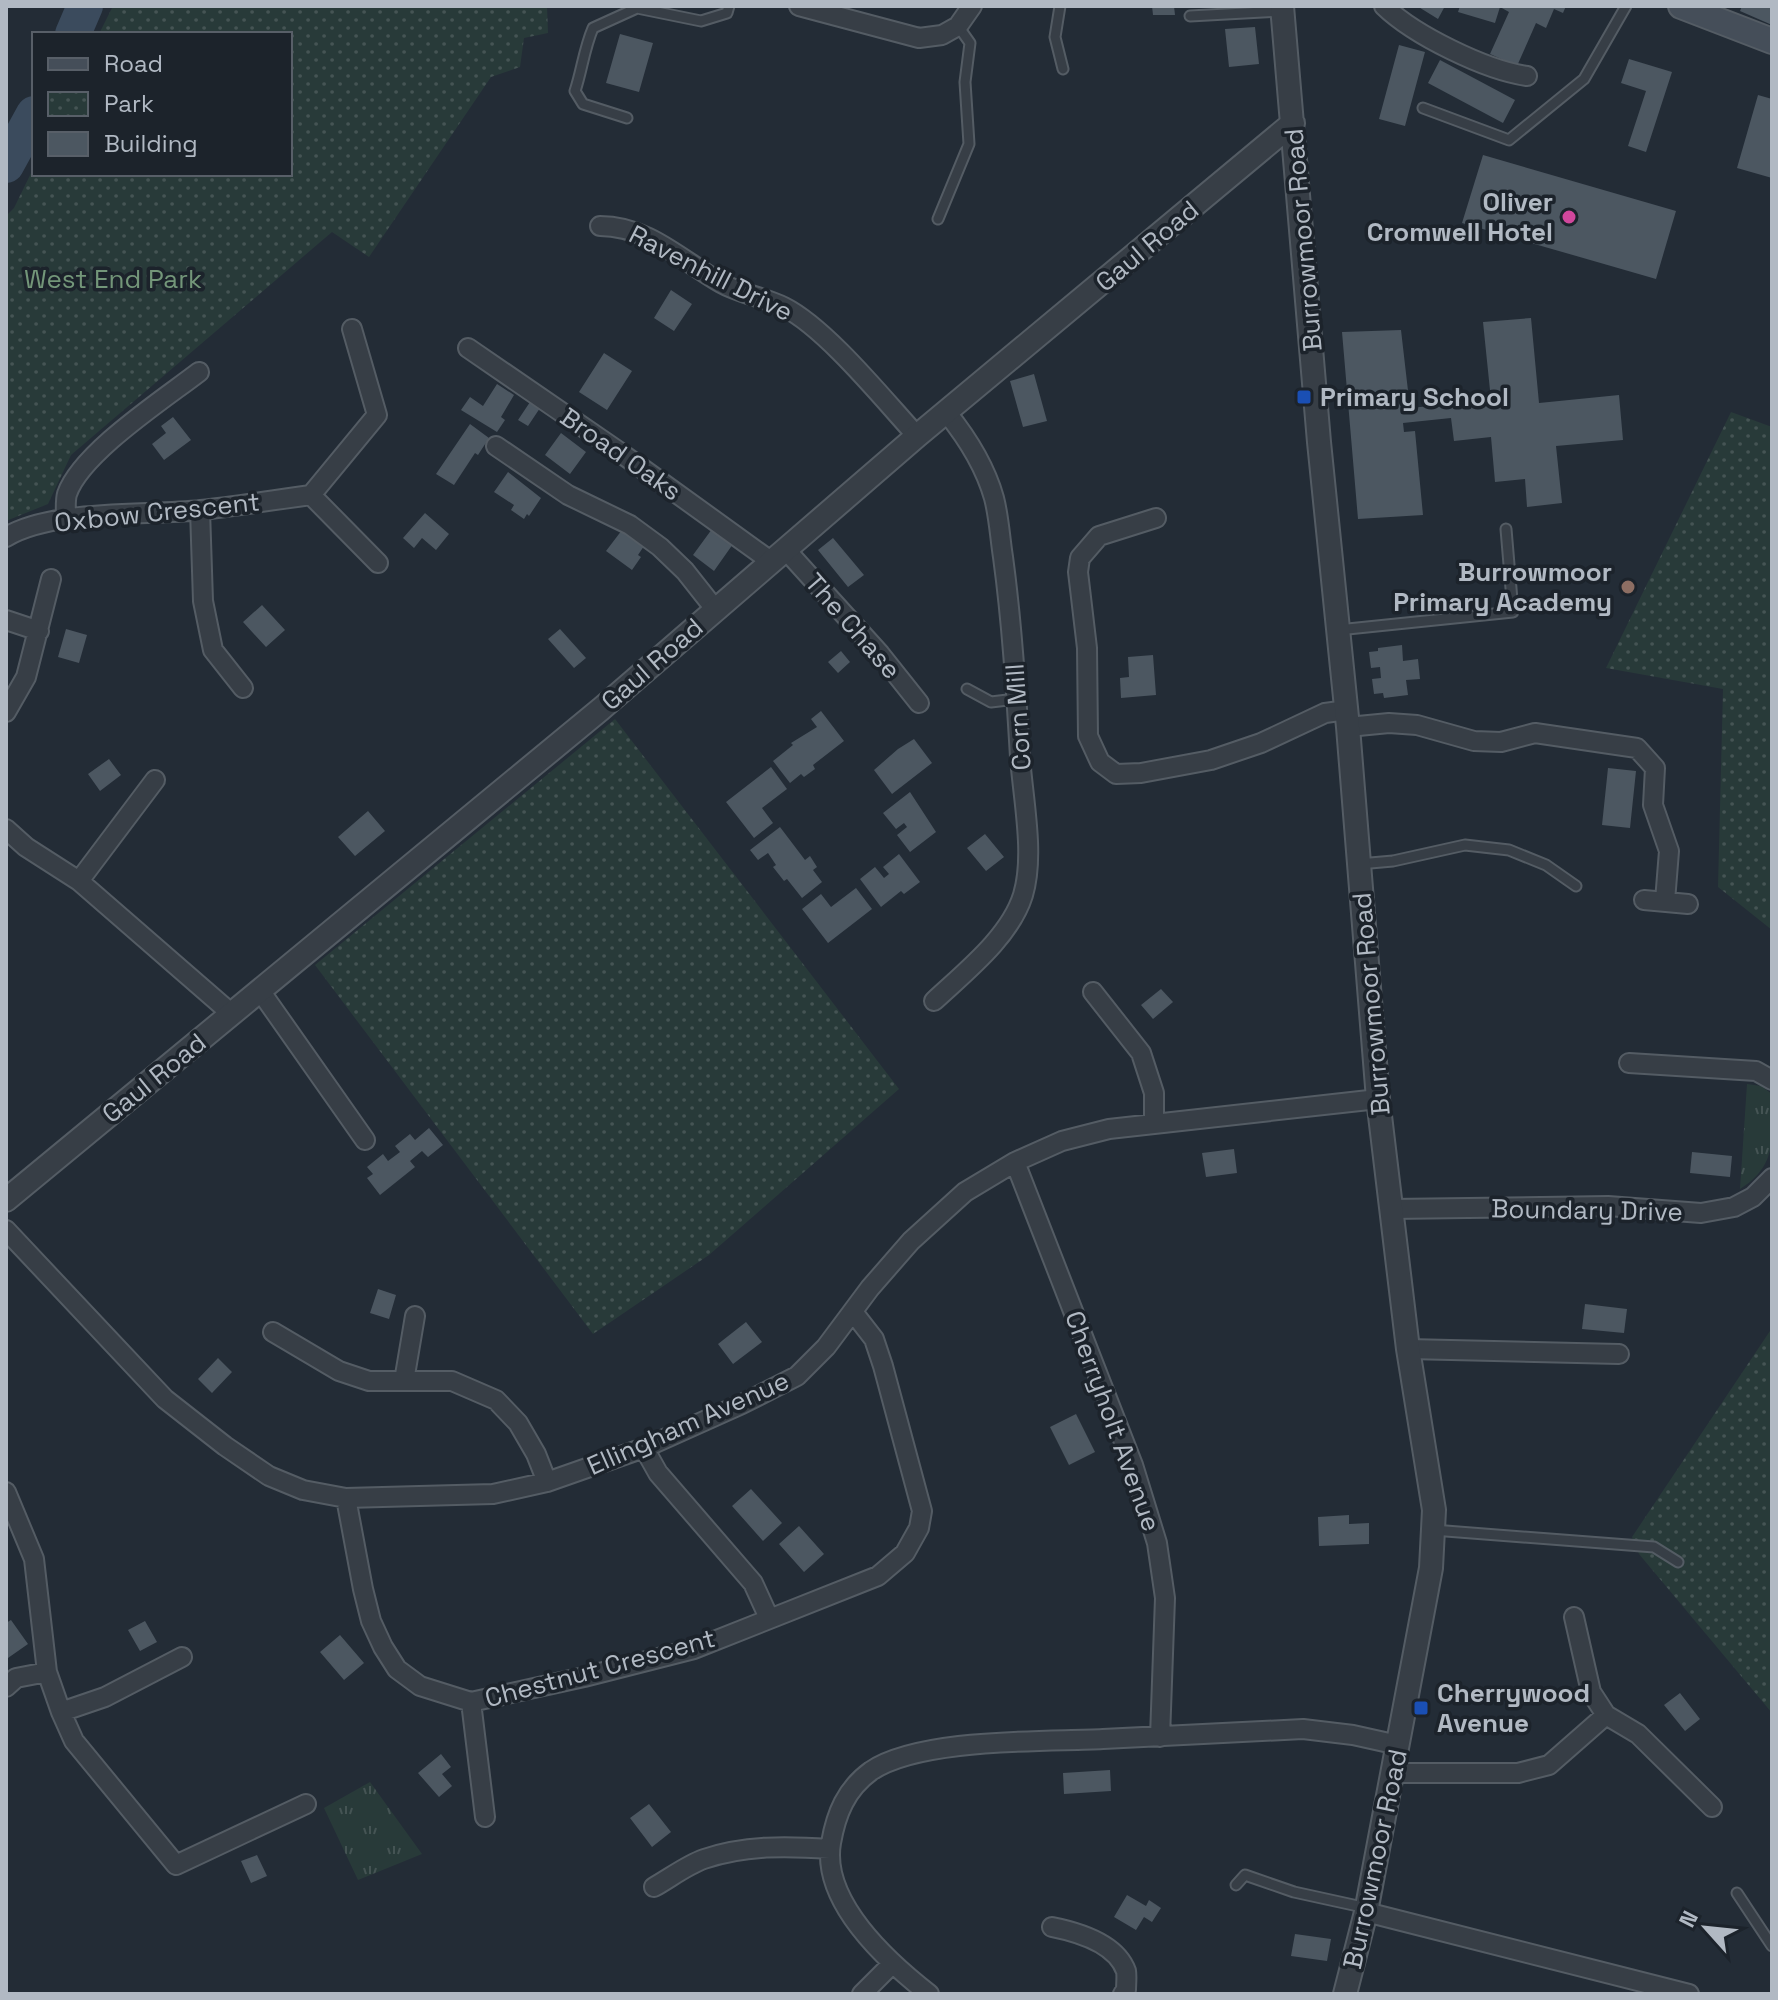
<svg xmlns="http://www.w3.org/2000/svg" width="1778" height="2000" font-family="'Space Grotesk',sans-serif">
<style>
.grass{fill:url(#grass-tufts)}
.park{fill:url(#park-dots)}
.lines{fill:none;stroke-linecap:round;stroke-linejoin:round}
.river{stroke:#3b4b5d;stroke-width:36}
.building{fill:#4c5761}
.service-casing{stroke:#545c64;stroke-width:13}
.minor-casing{stroke:#545c64;stroke-width:22}
.tertiary-casing{stroke:#545c64;stroke-width:26}
.secondary-casing{stroke:#545c64;stroke-width:28}
.service{stroke:#373e46;stroke-width:9}
.minor{stroke:#373e46;stroke-width:18}
.tertiary{stroke:#373e46;stroke-width:22}
.secondary{stroke:#454e59;stroke-width:24}
.hotel-dot{fill:#d1479c;stroke:#1c232b;stroke-width:3}
.transit-dot{fill:#1a4fb4;stroke:#1c232b;stroke-width:3}
.education-dot{fill:#8d6e63;stroke:#1c232b;stroke-width:3}
.labels{text-anchor:middle;dominant-baseline:central;stroke-width:7;stroke-linejoin:round;paint-order:stroke}
.poi-label{font-size:26px;font-weight:bold;fill:#b1b9c3;stroke:#1c232b;text-anchor:end}
.street-label{font-size:26px;fill:#b1b9c3;stroke:#1c232b}
.park-label{font-size:26px;fill:#739679;stroke:#1c232b}
</style>
<defs>
<pattern id="grass-tufts" width="24" height="20" patternUnits="userSpaceOnUse" patternTransform="scale(2)"><rect width="24" height="20" fill="#283a39"/><path d="M3 7l-1-3M5 7V3M7 7l1-3M15 17l-1-3M17 17v-4M19 17l1-3" fill="none" stroke="#455454"/></pattern>
<pattern id="park-dots" width="8" height="8" patternUnits="userSpaceOnUse" patternTransform="scale(2)"><rect width="8" height="8" fill="#283a39"/><path d="M2 2h.1M6 6h.1" fill="none" stroke="#455454" stroke-width="1.8" stroke-linecap="round"/></pattern>
</defs>
<rect width="100%" height="100%" fill="#232c36"/>
<path class="grass" d="M1747,1084L1761,1086L1772,1094C1772,1138 1778,1165 1740,1189Z
M370,1782L422,1854L358,1880L324,1808Z"/>
<path class="park" d="M113,6H547L548,33L524,38L520,67L491,77L369,257L332,232L71,455L48,504L6,521V216L14,208L34,167V174H290V34H99Z
M1731,412L1772,427V930L1718,887L1723,689L1606,668Z
M615,719L899,1089L709,1255L593,1334L315,965Z
M1772,1328V1713L1639,1554L1632,1537Z"/>
<g class="lines">
<path class="river" d="M73,34L85,6
M6,165L34,114"/>
</g>
<path class="building" d="M1152,6H1174L1175,15H1153Z
M1417,6H1445L1438,19Z
M1460,6H1566L1563,13L1554,9L1546,28L1536,23L1517,66L1490,54L1509,12L1500,7L1495,23L1458,12Z
M1742,6H1772V25L1740,11Z
M1255,27L1259,64L1229,67L1225,29Z
M620,34L653,43L639,92L606,83Z
M1399,45L1425,52L1405,126L1379,119Z
M1629,59L1672,72L1646,152L1628,146L1646,91L1621,83Z
M1440,60L1515,100L1503,123L1428,83Z
M1758,95L1772,99V178L1737,168Z
M1483,155L1676,211L1656,279L1462,223Z
M671,290L692,304L674,331L654,318Z
M1531,318L1539,403L1619,395L1623,440L1556,446L1562,503L1527,507L1525,479L1495,482L1491,437L1454,441L1451,418L1403,423L1404,432L1415,431L1423,515L1358,519L1342,332L1401,330L1410,408L1491,400L1483,322Z
M604,353L632,371L607,410L579,392Z
M1034,374L1047,421L1023,427L1010,381Z
M497,384L514,395L501,417L505,420L497,432L461,410L470,397L483,406Z
M530,402L540,408L528,426L518,420Z
M173,417L191,440L164,460L152,444L166,433L161,426Z
M470,424L489,438L478,455L475,453L454,485L436,474Z
M561,433L586,452L570,474L545,455Z
M508,472L541,498L529,516L527,514L524,519L511,510L514,505L494,492Z
M425,513L449,534L436,550L422,538L414,548L403,538Z
M712,529L733,544L714,571L693,555Z
M622,530L644,546L638,555L641,557L632,570L606,551Z
M833,538L864,575L848,587L818,550Z
M262,605L285,630L266,647L243,622Z
M66,629L87,635L79,663L58,657Z
M560,629L586,658L574,668L548,639Z
M1402,645L1403,661L1418,659L1420,679L1406,680L1408,695L1384,698L1383,693L1374,694L1372,679L1381,678L1380,667L1371,668L1369,652L1378,651V648Z
M841,651L850,662L838,673L828,662Z
M1153,655L1156,695L1121,698L1120,678L1129,677L1128,657Z
M821,711L844,741L813,765L815,769L804,777L801,774L790,783L773,761L793,745L791,743L817,727L811,719Z
M914,739L932,763L892,794L874,770L898,749Z
M109,759L121,775L100,791L88,774Z
M771,767L787,789L762,808L773,823L754,838L726,802Z
M1608,768L1636,771L1630,828L1602,825Z
M910,792L936,832L910,852L897,835L907,827L904,823L896,829L883,813Z
M368,811L385,831L355,856L338,837Z
M780,827L805,860L810,856L817,867L813,870L822,882L802,898L787,879L784,881L773,867L776,865L768,853L758,860L750,850Z
M985,834L1004,857L986,871L967,848Z
M899,854L920,882L904,894L901,891L881,907L860,879L875,867L884,878L889,874L883,867Z
M856,888L872,909L828,943L802,909L821,894L831,907Z
M1161,989L1173,1002L1153,1019L1141,1005Z
M429,1128L443,1145L428,1157L422,1151L410,1161L415,1167L380,1195L367,1178L373,1174L367,1167L383,1154L388,1161L400,1152L395,1146L410,1134L415,1140Z
M1234,1149L1237,1173L1206,1177L1202,1153Z
M1692,1152L1732,1156L1730,1177L1690,1173Z
M378,1289L396,1295L389,1319L370,1313Z
M1585,1304L1627,1309L1624,1333L1582,1329Z
M746,1322L762,1342L733,1364L718,1344Z
M218,1358L232,1372L212,1393L198,1379Z
M1076,1414L1095,1452L1069,1465L1050,1427Z
M751,1489L782,1523L763,1541L732,1506Z
M1349,1515V1524L1369,1523V1544L1319,1546L1318,1517Z
M799,1526L824,1554L804,1572L779,1544Z
M11,1620L28,1644L8,1658L6,1623Z
M145,1621L157,1642L140,1651L128,1630Z
M340,1635L364,1663L344,1680L320,1652Z
M1680,1693L1700,1719L1685,1731L1664,1705Z
M441,1754L451,1767L442,1774L452,1786L439,1797L418,1773Z
M1110,1770L1111,1791L1064,1794L1063,1773Z
M649,1804L671,1832L652,1847L630,1818Z
M257,1855L267,1876L251,1883L241,1861Z
M1127,1895L1146,1906L1149,1900L1161,1908L1152,1922L1144,1917L1136,1930L1114,1917Z
M1295,1934L1331,1939L1327,1961L1291,1956Z"/>
<g class="lines">
<g class="service-casing">
<path id="service" d="M1060,6L1055,37L1063,69
M1190,16L1282,11
M1423,108L1509,140L1584,79L1626,6
M627,118L583,104L575,91C582,70 584,49 593,28L637,8L701,21L727,13L729,6
M938,219L969,144L965,82L970,43L958,26
M1338,630L1513,612L1506,529
M967,689L991,702L1016,699
M1359,864L1393,861L1465,845L1509,850L1546,865L1576,886
M1433,1530L1654,1547L1678,1562
M1236,1885L1245,1875L1294,1892L1367,1908
M1737,1893L1772,1946"/>
</g>
<g class="minor-casing">
<path id="minor" d="M799,6L919,38L942,35L958,26L972,6
M1384,6C1414,35 1485,70 1527,76
M600,226C648,226 681,260 721,283C740,294 764,297 784,307C826,328 884,400 917,436
M468,348L618,451L772,562
M496,446L568,495L630,525L660,547L685,571L715,609
M311,495L377,415L352,329
M311,495L378,563
M200,510L203,601L213,650L243,688
M1156,518L1099,536L1080,558L1078,572L1087,648L1088,736L1100,762L1116,774L1141,773L1211,760L1261,743L1325,713L1347,710
M66,519C66,512 65,501 67,494C81,453 164,399 199,372
M6,537C53,509 145,516 201,510C238,506 274,500 311,495
M786,550L880,654L919,703
M6,620L39,631
M6,712L26,677L51,579
M1348,727L1389,723L1417,725L1474,741L1501,742L1535,733L1637,748L1655,768L1653,805L1669,851L1665,901
M6,829L26,847L79,881L232,1014
M79,881L155,780
M1644,900L1688,904
M261,992L365,1140
M1093,992L1141,1053L1154,1093V1124
M934,1001C965,972 1010,937 1023,895C1035,855 1023,799 1020,757C1016,690 1012,623 1003,557C1000,538 999,517 994,498C985,466 968,439 947,413
M1629,1063L1756,1071L1772,1080
M1015,1162L1133,1465L1157,1543L1165,1598L1160,1737
M1391,1209L1608,1206L1701,1213L1734,1207L1753,1197L1772,1178
M6,1230L165,1399L225,1446L269,1476L303,1490L346,1498L493,1494L547,1482L644,1448L742,1404L797,1376L826,1347L870,1288L911,1241L965,1192L1015,1162L1062,1141L1109,1129L1378,1099
M273,1332L339,1371L369,1381H452L496,1400L518,1423L536,1454L547,1482
M1408,1349L1619,1354
M404,1381L415,1316
M644,1448L658,1473L753,1583L769,1618
M6,1492L34,1559L47,1672L61,1712L74,1741L176,1865L306,1804
M346,1498L363,1589L371,1621L383,1647L397,1669L420,1686L471,1702L584,1677L694,1649L878,1576L905,1553L919,1528L922,1511L883,1366L874,1339L853,1312
M1574,1617L1591,1692L1606,1715L1638,1734L1712,1807
M6,1687L16,1678L47,1672
M471,1702L485,1817
M61,1712L105,1697L182,1657
M1393,1773H1518L1549,1765L1606,1715
M654,1887C670,1878 687,1865 704,1859C745,1845 787,1846 830,1849
M1366,1912L1689,1994
M1052,1927C1077,1932 1116,1943 1126,1971C1127,1976 1126,1985 1126,1990L1123,1994
M862,1994L891,1965
M929,1994C888,1962 821,1902 831,1843C836,1814 846,1789 871,1771C920,1738 1042,1742 1103,1739C1170,1736 1236,1732 1303,1729L1353,1735L1398,1745"/>
</g>
<g class="tertiary-casing">
<path id="tertiary" d="M1282,6L1319,442L1348,727L1378,1099L1408,1349L1434,1510L1431,1568L1366,1912L1345,1994
M6,1200L601,709L917,436L1293,123"/>
</g>
<g class="secondary-casing">
<path id="secondary" d="M1681,6L1772,41"/>
</g>
<use href="#service" class="service"/>
<use href="#minor" class="minor"/>
<use href="#tertiary" class="tertiary"/>
<use href="#secondary" class="secondary"/>
</g>
<circle class="hotel-dot" cx="1569" cy="217" r="8"/>
<g class="transit-dot">
<rect x="1296" y="389" width="16" height="16" rx="4"/>
<rect x="1413" y="1700" width="16" height="16" rx="4"/>
</g>
<circle class="education-dot" cx="1628" cy="587" r="8"/>
<g class="labels">
<g class="poi-label">
<text x="1553" y="202">Oliver<tspan x="1553" dy="30">Cromwell Hotel</tspan></text>
<text x="1320" y="397" text-anchor="start">Primary School</text>
<text x="1612" y="572">Burrowmoor<tspan x="1612" dy="30">Primary Academy</tspan></text>
<text x="1437" y="1693" text-anchor="start">Cherrywood<tspan x="1437" dy="30">Avenue</tspan></text>
</g>
<g class="street-label">
<text transform="translate(1303 240) rotate(-95)">Burrowmoor Road</text>
<text transform="translate(1147 246) rotate(-40)">Gaul Road</text>
<text transform="translate(711 273) rotate(27)">Ravenhill Drive</text>
<text transform="translate(621 454) rotate(35)">Broad Oaks</text>
<text transform="translate(157 512) rotate(-6)">Oxbow Crescent</text>
<text transform="translate(853 626) rotate(49)">The Chase</text>
<text transform="translate(652 664) rotate(-41)">Gaul Road</text>
<text transform="translate(1018 717) rotate(-94)">Corn Mill</text>
<text transform="translate(1371 1004) rotate(-95)">Burrowmoor Road</text>
<text transform="translate(154 1078) rotate(-39)">Gaul Road</text>
<text transform="translate(1587 1210) rotate(1)">Boundary Drive</text>
<text transform="translate(1113 1421) rotate(70)">Cherryholt Avenue</text>
<text transform="translate(688 1423) rotate(-24)">Ellingham Avenue</text>
<text transform="translate(600 1668) rotate(-15)">Chestnut Crescent</text>
<text transform="translate(1375 1859) rotate(-78)">Burrowmoor Road</text>
</g>
<g class="park-label">
<text x="113" y="279">West End Park</text>
</g>
</g>
<rect width="1778" height="2000" fill="none" stroke="#b1b9c3" stroke-width="16"/>
<rect x="32" y="32" width="260" height="144" fill="#1c232b" stroke="#585f68" stroke-width="2"/>
<rect x="48" y="58" width="40" height="12" fill="#454e59" stroke="#585f68" stroke-width="2"/>
<text x="104" y="72" font-size="24" fill="#b1b9c3">Road</text>
<rect x="48" y="92" width="40" height="24" fill="url(#park-dots)" stroke="#585f68" stroke-width="2"/>
<text x="104" y="112" font-size="24" fill="#b1b9c3">Park</text>
<rect x="48" y="132" width="40" height="24" fill="#4c5761" stroke="#585f68" stroke-width="2"/>
<text x="104" y="152" font-size="24" fill="#b1b9c3">Building</text>
<g transform="translate(1706 1928) rotate(297)" stroke="#1c232b" stroke-width="6" paint-order="stroke">
<path d="M0-6L14 30L0 20L-14 30Z" fill="#b1b9c3"/>
<text y="-12" font-size="22" font-weight="bold" text-anchor="middle" fill="#b1b9c3">N</text>
</g>
</svg>
